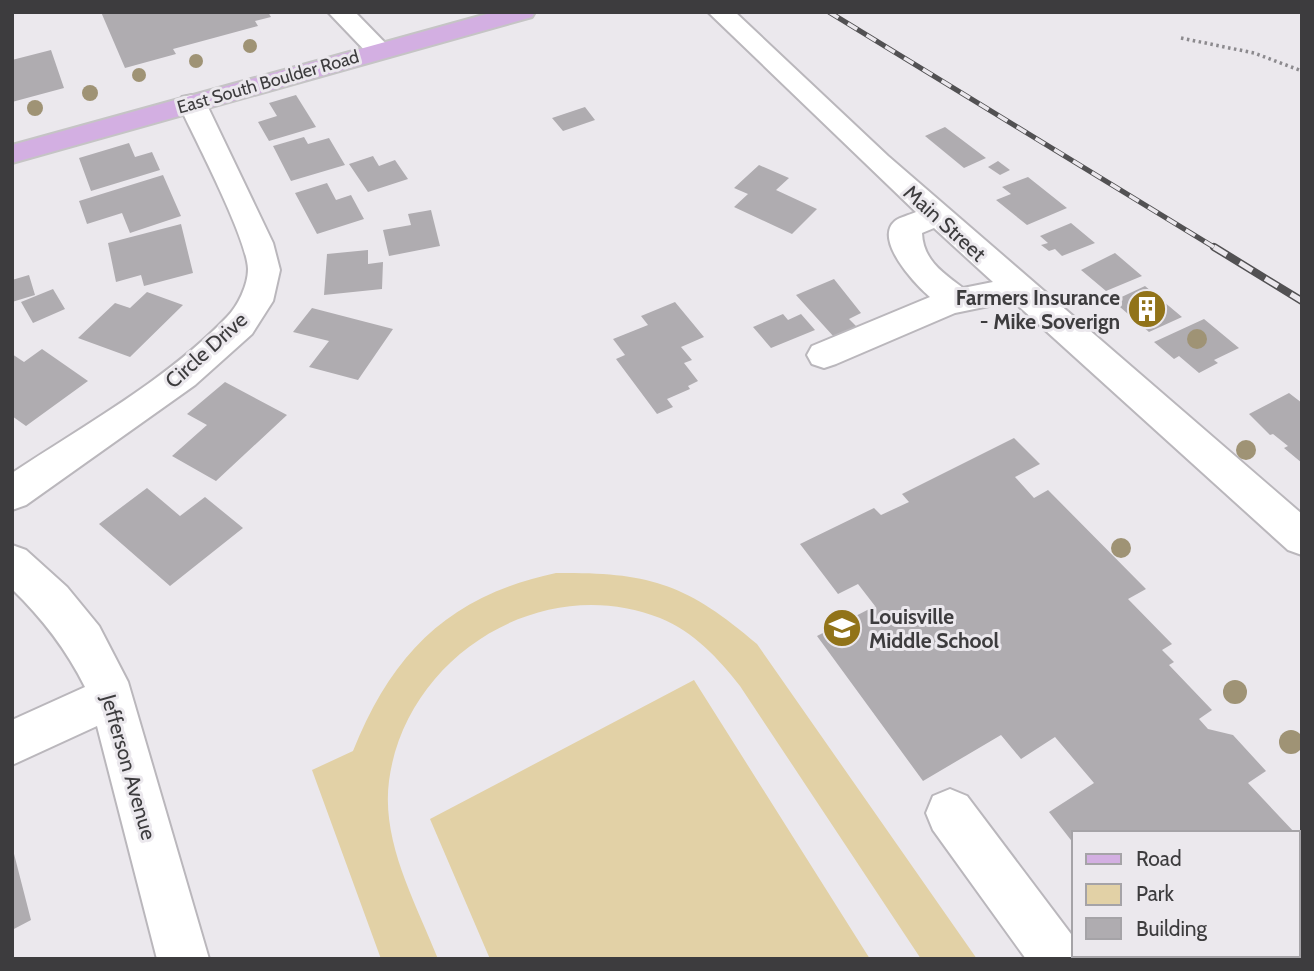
<svg xmlns="http://www.w3.org/2000/svg" width="1314" height="971" font-family="Cabin,sans-serif">
<style>
.green{fill:#e2d1a6}
.building{fill:#afacb0}
.lines{fill:none;stroke-linecap:round;stroke-linejoin:round}
.minor-casing{stroke:#bab7bc;stroke-width:4}
.major-casing{stroke:#c5c4c5;stroke-width:4}
.path{stroke:#8c8a8e;stroke-width:3.5;stroke-dasharray:2.5 3.5;stroke-linecap:butt}
.minor{fill:#fff;fill-rule:evenodd}
.major{fill:#d3afe2;fill-rule:evenodd}
.rail-far1-casing{stroke:#525153;stroke-width:5}
.rail-casing{stroke:#525153;stroke-width:8}
.rail-far1{stroke:#ebe8ed;stroke-width:3.5;stroke-dasharray:11;stroke-linecap:butt}
.rail{stroke:#ebe8ed;stroke-width:5;stroke-dasharray:15;stroke-linecap:butt}
.tree{fill:#9f9375}
.labels{text-anchor:middle;dominant-baseline:central;stroke-width:6;stroke-linejoin:round;paint-order:stroke}
.far-street-label{font-size:18px;fill:#3d3c3e;stroke:#ebe8ed}
.street-label{font-size:21px;fill:#3d3c3e;stroke:#ebe8ed}
.poi-label{font-size:21px;font-weight:bold;fill:#3d3c3e;stroke:#ebe8ed;text-anchor:end}
</style>
<rect width="100%" height="100%" fill="#ebe8ed"/>
<path class="green" d="M556,573C648,572 686,583 757,644L977,959H921L740,686C718,658 694,632 660,618C541,571 405,657 389,781C381,842 416,903 438,959H381L312,770L353,751C393,652 449,596 556,573Z
M694,680L870,959H490L430,819Z"/>
<path class="building" d="M101,12H268L271,17L255,21L258,26L173,49L176,54L125,68Z
M51,50L64,88L12,102V60Z
M296,95L316,127L269,141L258,122L277,116L269,103Z
M585,107L595,120L563,131L552,118Z
M945,127L986,158L964,168L925,136Z
M304,137L308,144L329,138L345,165L291,181L273,146Z
M129,143L135,157L152,152L160,170L91,191L79,158Z
M373,156L379,166L395,160L408,179L368,192L349,164Z
M998,161L1010,170L1000,175L988,167Z
M759,165L789,178L776,190L817,209L792,234L734,207L748,194L734,188Z
M163,175L181,216L130,233L122,213L87,224L79,201Z
M1028,177L1067,208L1027,225L996,200L1011,194L1002,187Z
M327,183L336,200L351,195L364,219L317,234L295,193Z
M431,210L440,246L389,256L383,230L411,225L408,214Z
M1071,223L1095,243L1062,256L1055,249L1049,251L1041,245L1048,243L1040,236Z
M181,224L193,273L144,286L141,275L116,282L108,243Z
M368,250V264L383,262L382,289L324,295L327,254Z
M1115,253L1142,276L1106,291L1081,270Z
M29,275L35,295L12,302V280Z
M834,279L861,313L849,319L857,327L834,337L796,295Z
M1145,286L1182,317L1149,332L1113,301Z
M53,289L65,309L33,323L21,302Z
M147,292L183,305L130,357L78,338L115,303L130,308Z
M675,302L704,337L681,347L692,360L684,363L698,381L688,386L690,389L667,399L673,407L657,414L616,359L625,355L613,339L648,325L641,316Z
M312,308L393,329L358,380L309,367L329,341L293,332Z
M783,314L788,320L801,314L815,330L771,348L753,327Z
M1204,319L1239,348L1214,360L1218,363L1199,373L1179,356L1174,359L1154,342Z
M42,349L88,381L26,426L12,416V354L24,362Z
M225,382L287,415L216,481L172,456L207,425L187,414Z
M1289,393L1302,403V463L1284,448L1288,446L1273,434L1270,435L1249,414Z
M1014,438L1040,464L1015,477L1034,498L1048,490L1146,589L1128,599L1172,644L1162,650L1174,662L1169,665L1212,710L1199,719L1208,729L1233,735L1266,771L1248,783L1295,833H1074V844L1049,812L1094,783L1055,737L1021,759L1001,735L923,781L817,636L875,606L858,584L838,594L800,544L874,508L881,515L909,502L902,494Z
M147,488L180,516L205,497L243,528L170,586L99,524Z
M1298,836L1302,840V959H1165L1162,955H1298Z
M12,846L31,920L12,930Z"/>
<g class="lines">
<g class="minor-casing">
<path id="minor" d="M328,12H355L393,51L389,57H371Z
M708,12H735L888,156L1302,514V555L1288,550L1013,301L955,313L836,364L824,368L812,364L807,355L812,346L930,297C916,285 873,240 895,221C900,217 910,215 916,212ZM934,228L993,282L963,288C943,273 923,260 922,233Z
M192,95L202,97L206,103L273,243L280,270L273,301L252,334L195,385L26,505L12,510V473C83,426 168,379 227,317C238,306 248,285 248,269C247,238 194,137 178,103L182,97Z
M12,545L26,550L67,587L99,626L128,682L209,959H157L97,726L12,765V720L85,687C66,649 43,619 12,589Z
M950,789L967,796L1074,938V955H1082L1084,959H1026L933,830L926,813L933,796Z"/>
</g>
<g class="major-casing">
<path id="major" d="M494,12H535L532,17L12,163V145Z"/>
</g>
<path class="path" d="M1181,38L1254,53L1302,71"/>
<use href="#minor" class="minor"/>
<use href="#major" class="major"/>
<g class="rail-far1-casing">
<path id="rail-far1" d="M829,12L1217,249"/>
</g>
<g class="rail-casing">
<path id="rail" d="M1214,247L1302,301"/>
</g>
<use href="#rail-far1" class="rail-far1"/>
<use href="#rail" class="rail"/>
</g>
<g class="tree">
<circle cx="250" cy="46" r="7"/>
<circle cx="196" cy="61" r="7"/>
<circle cx="139" cy="75" r="7"/>
<circle cx="90" cy="93" r="8"/>
<circle cx="35" cy="108" r="8"/>
<circle cx="1197" cy="339" r="10"/>
<circle cx="1246" cy="450" r="10"/>
<circle cx="1121" cy="548" r="10"/>
<circle cx="1235" cy="692" r="12"/>
<circle cx="1291" cy="742" r="12"/>
</g>
<defs>
<g id="building-disc" transform="scale(2.0125)"><circle r="9.5" fill="#917319" stroke="#ebe8ed"/><path d="M-4-6H4V6H1V3H-1V6H-4ZM-2.5-4.3h1.7v1.8h-1.7ZM.8-4.3h1.7v1.8H.8ZM-2.5-1h1.7V.8h-1.7ZM.8-1h1.7V.8H.8Z" fill="#fff"/></g>
<g id="school-disc" transform="scale(2.0125)"><circle r="9.5" fill="#917319" stroke="#ebe8ed"/><path d="M0-5L7-2L0 1L-7-2ZM-4 1L0 2.5L4 1V4Q0 6-4 4Z" fill="#fff"/></g>
</defs>
<g fill-rule="evenodd">
<use href="#building-disc" x="1147" y="309"/>
<use href="#school-disc" x="842" y="628"/>
</g>
<g class="labels">
<g class="far-street-label">
<text transform="translate(268 82) rotate(-16)">East South Boulder Road</text>
</g>
<g class="street-label">
<text transform="translate(945 223) rotate(42)">Main Street</text>
<text transform="translate(206 350) rotate(-42)">Circle Drive</text>
<text transform="translate(129 767) rotate(74)">Jefferson Avenue</text>
</g>
<g class="poi-label">
<text x="1120" y="297">Farmers Insurance<tspan x="1120" dy="24">- Mike Soverign</tspan></text>
<text x="869" y="616" text-anchor="start">Louisville<tspan x="869" dy="24">Middle School</tspan></text>
</g>
</g>
<rect width="1314" height="971" fill="none" stroke="#3d3c3e" stroke-width="28"/>
<rect x="1072" y="831" width="228" height="126" fill="#ebe8ed" stroke="#a5a3a7" stroke-width="2"/>
<rect x="1086" y="854" width="35" height="10" fill="#d3afe2" stroke="#a5a3a7" stroke-width="2"/>
<text x="1136" y="866" font-size="21" fill="#3d3c3e">Road</text>
<rect x="1086" y="884" width="35" height="21" fill="#e2d1a6" stroke="#a5a3a7" stroke-width="2"/>
<text x="1136" y="901" font-size="21" fill="#3d3c3e">Park</text>
<rect x="1086" y="918" width="35" height="21" fill="#afacb0" stroke="#a5a3a7" stroke-width="2"/>
<text x="1136" y="936" font-size="21" fill="#3d3c3e">Building</text>
</svg>
